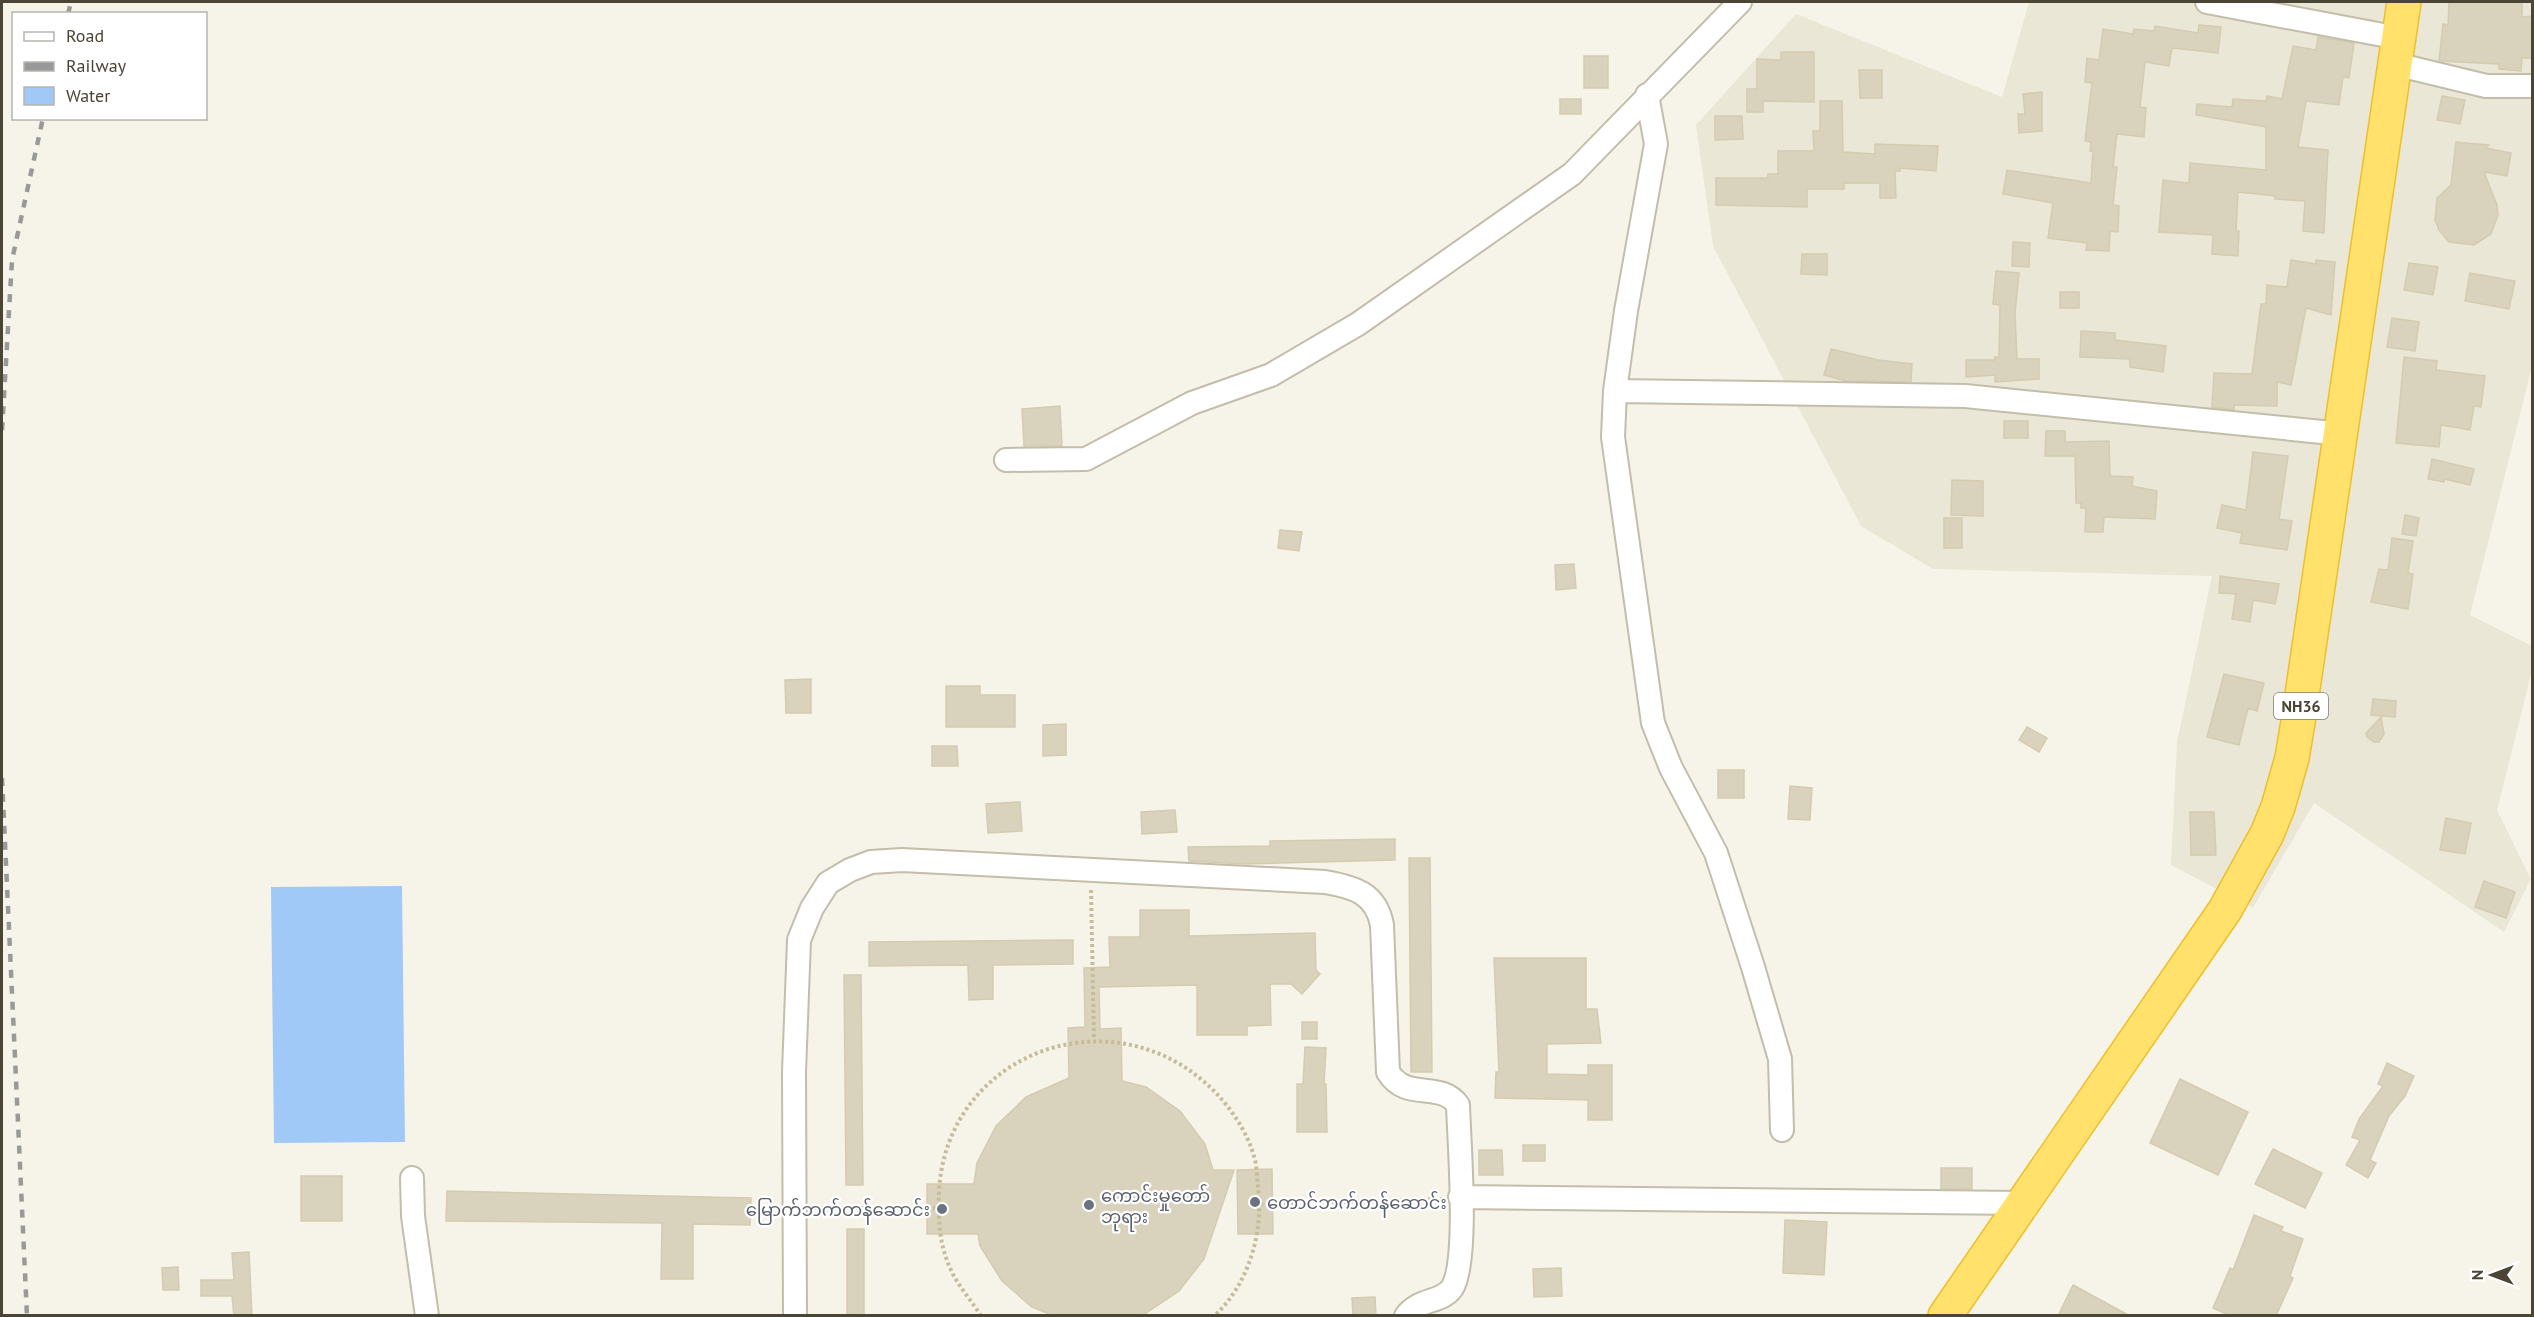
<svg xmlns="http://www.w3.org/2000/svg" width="2534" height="1317" font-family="'PT Sans','Noto Sans Myanmar',sans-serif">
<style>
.residential{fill:#eae7d7}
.water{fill:#a0c9f8}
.building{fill:#d9d2bd;stroke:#d5cbaf;stroke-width:1.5}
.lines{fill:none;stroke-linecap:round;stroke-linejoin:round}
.minor-casing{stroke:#c3bdaa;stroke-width:26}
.highway-casing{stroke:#edbf2c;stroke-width:36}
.path{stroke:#c6bc9a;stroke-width:4;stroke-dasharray:3 3;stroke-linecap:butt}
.minor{stroke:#fff;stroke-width:22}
.highway{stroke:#ffe16b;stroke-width:33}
.rail{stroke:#999;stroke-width:4.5;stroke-dasharray:8 8;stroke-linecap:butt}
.worship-dot{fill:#6b7280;stroke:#fff;stroke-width:2}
.labels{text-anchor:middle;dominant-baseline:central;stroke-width:4.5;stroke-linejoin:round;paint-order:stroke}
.shield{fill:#fff;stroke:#817d72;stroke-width:1.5}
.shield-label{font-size:16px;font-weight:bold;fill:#4b4536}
.worship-label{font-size:18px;fill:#5b616d;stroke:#fff;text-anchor:start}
</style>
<rect width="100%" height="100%" fill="#f6f4e9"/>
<path class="residential" d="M2029,2H2532V366L2470,615L2532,646V670L2497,810L2531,879L2504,932L2314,803L2253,908L2171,865L2177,742L2212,576L1933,569L1861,526L1713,246L1696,125L1796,14L2002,97Z"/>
<path class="water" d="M402,886L405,1142L274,1143L271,887Z"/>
<path class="building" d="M2449,2H2522V17L2532,16V58H2522L2521,71L2499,69V64L2439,61L2443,24L2448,25Z
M2199,25L2221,27L2218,53L2172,48L2169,66L2145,62L2140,107L2146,108L2144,137L2117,134L2113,167H2117L2113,205L2119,206L2118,232L2110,231L2109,251L2086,250L2087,243L2048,238L2053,203L2003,194L2007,170L2091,183L2093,151H2090L2091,142L2085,141L2092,83L2085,82L2087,58L2099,60L2103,29L2133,34L2134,29L2154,31L2155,26L2198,33Z
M2318,37L2354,43L2349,78L2343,77L2339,105L2306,101L2298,147L2328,150L2324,233L2303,231L2305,201L2275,199V196L2238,192L2236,231H2239L2238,256L2212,254L2213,235L2159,232L2163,180L2189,183L2190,163L2266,170V127L2196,115L2197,104L2232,107L2233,99L2266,101L2267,96L2282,99L2293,46L2316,50Z
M1781,52H1814V102L1763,101V112H1747V89H1757V59L1781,60Z
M1584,56H1608V88H1584Z
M1859,70H1882V98H1860Z
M2042,92V131L2019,133L2018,114H2025L2023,94Z
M2442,96L2465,100L2460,124L2437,120Z
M1560,99H1581V114H1560Z
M1820,101H1842L1843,152L1875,154V144L1938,146L1936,171L1900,168V171H1895L1896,198H1880V183H1844V189H1807V207L1716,205V178H1768V174H1778V151H1814L1813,131H1820Z
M1715,116H1742L1743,139L1715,140Z
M2456,142L2489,145L2486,148L2511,153L2507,176L2484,172L2497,205L2498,215L2491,234L2474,245L2449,242L2439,230L2435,220L2437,198L2451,185Z
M2013,242L2030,243L2029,267L2012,266Z
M1802,254H1827V275L1801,274Z
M2291,260L2316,264V260L2335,262L2331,315L2306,308L2291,385L2277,382V406L2234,405V410L2212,407L2214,373L2252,374L2261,304H2266L2267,285L2287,287Z
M2409,263L2438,267L2433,295L2404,290Z
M1996,271L2019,273L2015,313L2017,359H2039V379L1995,382V375L1966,377V360H1995V357H1999L2000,305L1993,304Z
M2470,273L2515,281L2509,309L2465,301Z
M2060,292H2079V308H2060Z
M2392,318L2419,322L2415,351L2387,347Z
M2081,331L2115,333V340L2166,346L2163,372L2130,367V359L2080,357Z
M1831,349L1878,360L1912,364L1911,382L1846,381L1824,375Z
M2404,357L2437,361L2436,370L2485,376L2481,407L2474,406L2470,430L2441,425L2439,447L2396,443Z
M1060,406L1062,446H1024L1022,409Z
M2004,421H2028V438H2004Z
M2046,431H2065V442L2109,441L2110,476L2133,477L2132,486L2157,491L2155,519L2104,517L2103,532H2085L2086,508H2081V503H2076L2075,456H2045Z
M2253,452L2288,456L2279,519L2292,521L2287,550L2240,543L2242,533L2217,528L2222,505L2246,510Z
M2432,459L2474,469L2470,485L2445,479L2444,482L2428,479Z
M1952,480L1983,481V516L1951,515Z
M2405,515L2419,518L2416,536L2402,534Z
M1944,518H1962V548H1944Z
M1280,530L1302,532L1299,551L1278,548Z
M2392,538L2413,541L2408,573L2413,574L2408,609L2371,602L2379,569L2388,570Z
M1574,564L1576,588L1556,590L1555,565Z
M2220,576L2279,584L2275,604L2253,600L2250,622L2232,619L2236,594L2219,593Z
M2224,674L2264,683L2257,711L2248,708L2239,745L2207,737Z
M811,679V713H786L785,680Z
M946,686H980V695H1015V727H946Z
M2373,699L2396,701L2395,717L2371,715Z
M2381,717L2384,734L2379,742H2374L2367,737L2366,733Z
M1066,724V755L1043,756V725Z
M2027,727L2047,738L2039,752L2019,740Z
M932,746H957L958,766H932Z
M1718,770H1744V798H1718Z
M1790,786L1812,788L1810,820L1788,819Z
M1020,802L1022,831L988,833L986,804Z
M1175,810L1177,832L1142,834L1141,812Z
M2190,812H2214L2216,855H2191Z
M2446,818L2471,823L2465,854L2440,850Z
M1395,839V860L1245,864L1189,861L1188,847L1270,846V841Z
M1409,858H1430L1432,1072H1411Z
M2484,881L2515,892L2506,918L2475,907Z
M1140,910H1189V936L1315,933L1316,970L1320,974L1302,994L1291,984H1270L1271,1025L1247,1026V1035H1197V985L1099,987L1100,1029L1121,1028L1122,1081L1146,1087L1180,1111L1205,1144L1213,1170H1234L1204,1259L1179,1291L1146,1313L1137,1316H1054L1032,1307L1002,1281L980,1246L978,1234H927V1184H974L977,1163L996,1126L1026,1097L1069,1078L1068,1028L1085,1027L1084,968L1110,967L1109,937H1140Z
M1073,940V964L993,965V999L969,1000L968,965L869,966V942Z
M1494,958H1586V1009H1597L1601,1043L1547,1044V1074L1588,1075V1065H1612V1120H1588V1100L1495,1098L1496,1072H1499Z
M844,975H861L863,1185H846Z
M1302,1022H1317V1039H1302Z
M1305,1047L1326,1048L1324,1084H1326L1327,1132H1297V1084H1303Z
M2387,1063L2414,1076L2405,1096L2389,1116L2370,1160L2376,1163L2368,1178L2346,1165L2360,1140L2352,1137L2359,1119L2383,1086L2378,1084Z
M2180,1079L2248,1112L2218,1175L2150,1143Z
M1523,1145H1545V1161H1523Z
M2273,1149L2322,1173L2305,1208L2255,1184Z
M1479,1150H1502L1503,1175H1479Z
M1941,1168H1972V1189H1941Z
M1272,1169L1273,1234H1238L1237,1170Z
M301,1176H342V1221H301Z
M447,1191L751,1198L750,1225L693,1224V1279H661L662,1223L446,1221Z
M2254,1215L2283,1227L2281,1231L2303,1239L2290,1276L2293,1278L2276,1316H2231L2213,1308L2230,1268L2233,1270Z
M1785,1220L1827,1222L1824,1275L1783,1273Z
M847,1229H864V1316H847Z
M249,1252L252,1316H234L232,1296H201V1280H234L232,1253Z
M178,1267L179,1290H163L162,1268Z
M1561,1268L1562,1296L1534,1297L1533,1269Z
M2073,1285L2130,1316H2058Z
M1375,1297L1376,1316H1353L1352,1298Z"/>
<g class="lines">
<g class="minor-casing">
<path id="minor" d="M2207,2L2399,38
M2395,64L2486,86H2532
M1647,95L1656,144L1626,311L1615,391L1613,437L1653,723L1671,768L1716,853L1753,967L1780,1059L1782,1130
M1615,391L1965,396L2342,434
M1006,460L1086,459L1192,403L1271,375L1358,324L1572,174L1740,2
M412,1178L413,1216L427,1316
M1460,1197L2022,1203
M795,1316L794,1072L799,940L812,908L828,883L850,870L871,862L902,860L1325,882C1354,887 1376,893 1382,925L1388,1072C1406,1102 1440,1080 1458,1105C1459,1141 1469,1262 1452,1288C1442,1303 1419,1298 1406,1316"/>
</g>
<g class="highway-casing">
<path id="highway" d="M1945,1316L2225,910L2267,834L2278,807L2292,758L2298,722L2404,2"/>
</g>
<path class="path" d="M1091,890L1094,1039
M1260,1204L1443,1199
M813,1208H938
M981,1316C972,1301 958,1286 951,1270C939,1245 938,1218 939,1190C948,1050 1116,992 1214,1091C1231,1108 1247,1132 1254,1156C1257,1166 1257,1178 1258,1188C1264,1232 1248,1286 1214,1316"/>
<use href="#minor" class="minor"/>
<use href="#highway" class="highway"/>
<path class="rail" d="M68,14L71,2
M2,430L12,260L43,118
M2,778L27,1316"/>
</g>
<g class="worship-dot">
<circle cx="1255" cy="1202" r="6"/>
<circle cx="1089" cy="1205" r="6"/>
<circle cx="942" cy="1209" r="6"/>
</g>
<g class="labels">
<rect class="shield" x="2274" y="693" width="54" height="26" rx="4.5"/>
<g class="shield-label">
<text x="2301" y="706">NH36</text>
</g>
<g class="worship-label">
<text x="1101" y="1195">ကောင်းမှုတော်<tspan x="1101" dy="21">ဘုရား</tspan></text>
<text x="1267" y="1202">တောင်ဘက်တန်ဆောင်း</text>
<text x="930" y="1209" text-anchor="end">မြောက်ဘက်တန်ဆောင်း</text>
</g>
</g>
<rect width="2534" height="1317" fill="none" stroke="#4b4536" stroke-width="6"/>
<rect x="12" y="12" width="195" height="108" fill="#ffffff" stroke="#b7b5af" stroke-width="1.5"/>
<rect x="24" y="32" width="30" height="9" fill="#ffffff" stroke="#b7b5af" stroke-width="1.5"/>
<text x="66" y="42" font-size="18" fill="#4b4536">Road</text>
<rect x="24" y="62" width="30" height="9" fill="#999999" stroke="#b7b5af" stroke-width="1.5"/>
<text x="66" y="72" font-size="18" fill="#4b4536">Railway</text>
<rect x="24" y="87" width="30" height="18" fill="#a0c9f8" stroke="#b7b5af" stroke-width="1.5"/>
<text x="66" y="102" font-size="18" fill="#4b4536">Water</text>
<g transform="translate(2492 1275) rotate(270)" stroke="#ffffff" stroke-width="4.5" paint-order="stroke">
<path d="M0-4.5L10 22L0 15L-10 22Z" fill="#4b4536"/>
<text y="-9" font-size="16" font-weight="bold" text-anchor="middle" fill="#4b4536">N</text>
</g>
</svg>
